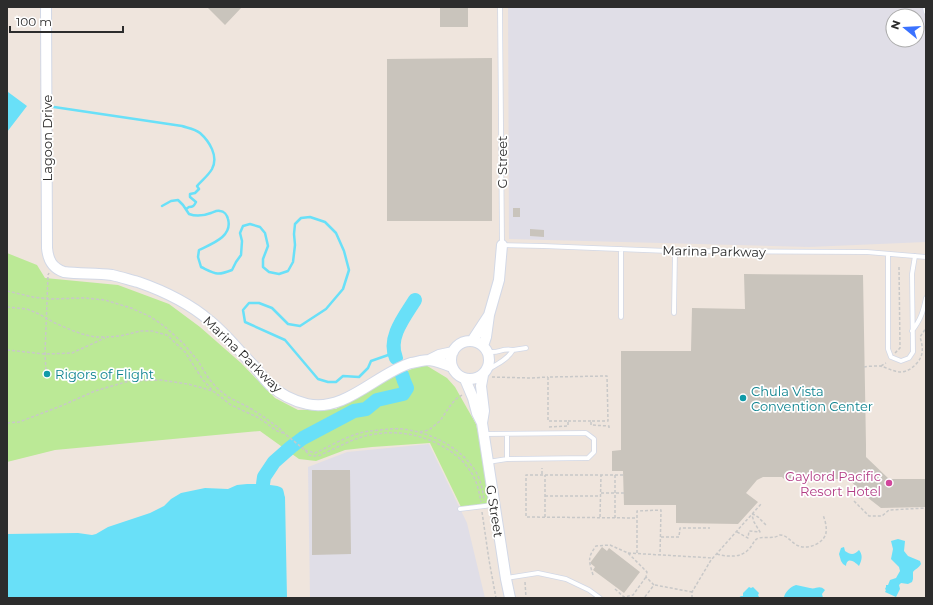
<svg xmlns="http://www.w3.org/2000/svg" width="933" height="605" font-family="Montserrat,sans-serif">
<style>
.industrial{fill:#e0dee7;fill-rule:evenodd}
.green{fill:#bbe996}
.water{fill:#69e0f8}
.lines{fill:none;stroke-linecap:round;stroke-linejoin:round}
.stream{stroke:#69e0f8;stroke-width:2.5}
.river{stroke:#69e0f8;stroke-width:14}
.building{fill:#c9c4bc}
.service-casing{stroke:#d2d8e6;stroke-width:5.5}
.tertiary-casing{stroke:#d2d8e6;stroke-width:12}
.path{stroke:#c8c8c8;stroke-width:1.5;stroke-dasharray:3 2;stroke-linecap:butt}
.service{stroke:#fff;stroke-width:4}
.tertiary{stroke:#fff;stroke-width:10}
.culture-dot{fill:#0f9aa8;stroke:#fff;stroke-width:1.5}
.hotel-dot{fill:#d1479c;stroke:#fff;stroke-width:1.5}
.labels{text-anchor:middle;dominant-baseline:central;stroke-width:3.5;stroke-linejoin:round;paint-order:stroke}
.street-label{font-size:13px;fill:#2c2c2c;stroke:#fff}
.culture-label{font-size:13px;fill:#0d838f;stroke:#fff;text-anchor:start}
.hotel-label{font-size:13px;fill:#b23c85;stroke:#fff;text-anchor:end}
</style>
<rect width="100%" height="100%" fill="#efe5dd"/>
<path class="industrial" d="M508,7H926V242L809,247L509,239ZM893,16H917V40H893Z
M429,444L467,523L485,598H310L308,467L347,452Z"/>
<path class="green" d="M7,253L37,265L45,278L118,285L169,304L200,327L241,363L275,398L298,410L336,409L378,383L424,364L447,378L455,387L476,424L486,468L491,501L488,505L461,507L430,443L372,447L345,450L316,461L299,459L260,431L55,450L7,462Z"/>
<path class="water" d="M7,90L8,92L27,106L7,132Z
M247,484C254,484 277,484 282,488C284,490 284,495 285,497L287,598H7V534L78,533L92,535L96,534L108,527L150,513L164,506L171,499L181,493L205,488L228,489L237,485Z
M898,539L905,541L904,551L908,556L920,561L921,564C919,568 915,569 913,572V579L912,582L908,584L901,583L899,585L900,589L896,597L885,592L886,590L885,589L886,587V585H888L890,580L896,578L900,571L899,567L891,559L893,549L891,541Z
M844,547L845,551C851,555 854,555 859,550C863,555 862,560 859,566C855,562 847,556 846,566L843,564L841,561L839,554L841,548Z
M796,585C801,586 805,587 810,588C816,590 819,584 825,590L822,594L823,598H784C784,593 791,586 796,585Z
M749,587L751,588L753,587L759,593L758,595L759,597L758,598H738L741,596H743V593Z"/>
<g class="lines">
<path class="stream" d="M54,107L182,126C188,128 195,129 200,133C209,141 219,156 212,169C208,176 202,180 197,186L199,189L195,193L190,194V197L196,202C194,206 193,207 189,207L186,209
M162,206L171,201L178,200L183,205L189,214C197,217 203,216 211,213C214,212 217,210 220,211C224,211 227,215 228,219C233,237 211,244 199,250L198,257L201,267C216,274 217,276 232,270L236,262L241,255L242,241L240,233L243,226L250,224L260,227L265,233L268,246L263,259V267L269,272L279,274L288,271L293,262L295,245L294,234L295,224L301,218L310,217L325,222L336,233L344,251L349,270L343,289L326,309L300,326L288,324L272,308L259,303H249L243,310L245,322L285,340L318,379L328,382H336L343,376L359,377L368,368L371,361L394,353"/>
<path class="river" d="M396,358C387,338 405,316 415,300
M263,484L264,477L274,462L291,447L303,438L354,411L366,409L377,400L403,394L407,388L404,381L402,375"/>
</g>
<path class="building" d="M207,7H242L225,25Z
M440,7H468V27H440Z
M492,58V221H387V59Z
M513,208H520V217H513Z
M530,229L544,230V237L530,236Z
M744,274L863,275L866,445V457L889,479H926L925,507L881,508L863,494L849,479H830L824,480L784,479L782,477H763L757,480L746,493L758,502L738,524L676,523V505H624L623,471H612V451L621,450V351H691L692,308L745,309Z
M312,470H350L351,554L312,555Z
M602,547L607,551L609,548L640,572L624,593L593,570L595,567L590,563Z"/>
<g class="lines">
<g class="service-casing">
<path id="service" d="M500,7L502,245L543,246L668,251L867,252L926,257
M925,7L926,12
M888,254V349L891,357L901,361L909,358L913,352L912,274L915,256
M674,313L675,251
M621,317V249
M912,331C921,319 923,312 926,298
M513,350L526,348
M487,370C496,365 508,359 513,350C501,347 498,355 487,351
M484,434L586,433L594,439V452L588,458L507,459L488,462
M507,434V459
M460,509L493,505
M506,578L538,573L566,579L589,590L600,598"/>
</g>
<g class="tertiary-casing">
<path id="tertiary" d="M46,7L47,248C48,260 52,268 64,272C80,274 96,273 112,275C121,277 130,280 138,282C164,291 189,303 210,321C226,334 239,351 254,366C259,372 264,379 270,385C280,394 294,401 307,404C345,413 377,373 411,363C417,362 423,360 429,360C437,361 445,364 452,367
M489,315L499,280L502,245
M451 360a19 19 0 1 1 38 0a19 19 0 1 1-38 0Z
M472,341L489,315L486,337L483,346
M429,360L439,355L453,352
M465,379L473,398L477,413L482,423L506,579L510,598
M482,423L484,411L481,386L483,375"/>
</g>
<path class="path" d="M7,291L33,297L48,299L85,298L105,300L131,308L151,317L164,326L183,343L198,361L209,379L217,388L228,397L250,408L264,417L279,428L285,434L305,450L309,455L312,456H318C335,449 351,439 369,435C399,429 428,435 453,453C458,457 464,462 468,468C476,478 479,490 481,502
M7,307L27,309L39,314L55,323L71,330L82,334L95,337H107L120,336L141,331H152L167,335L185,352L203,380L213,391L231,405L259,418L277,431L283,433
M7,350L45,354L72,353L105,338
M895,353L900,348L899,267
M881,366L886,363
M864,367C869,366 875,366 880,366C885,367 890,370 895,371C903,374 911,370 917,363C924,355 923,347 920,337L926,328
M46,370L45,354L48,275L49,273
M492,377L531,378L548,377
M568,421H591
M7,423L19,422L61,406L95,391L129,381L161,380L188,384L213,391
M549,427L568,426V421H548V377L607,376L608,421H591V425L609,426V430
M420,432L429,430L440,421L450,406L456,399L462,395
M305,450L315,453C333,445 351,433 371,431C379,430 394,428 402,429C430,432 461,447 476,472C481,481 483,491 484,501
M542,474V468
M623,475H526V517L637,518
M601,493H624
M545,496H601
M854,501L869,516H882L889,510L926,508
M482,512L489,560L496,598
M545,517V475
M600,517L601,475
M615,518V475
M737,532L748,538L749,531L760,532L754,522L752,515L753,514L758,517L766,525
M661,537H679L680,528H710
M628,553L713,558
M637,553V511L661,510L660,555
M717,554C728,557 741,558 749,549C753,545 754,539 759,538C764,537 770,538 775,537C777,537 778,535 780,535C788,535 792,544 799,546C808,550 824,543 826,533C827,527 825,520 823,515
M593,575C589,561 587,558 596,546L610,545L628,553L647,572L646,577L654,585L644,598
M525,582L526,598
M655,585L692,592
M615,589L624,597L633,595L646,577
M692,598V592L711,560L761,504"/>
<use href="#service" class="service"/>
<use href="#tertiary" class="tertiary"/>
</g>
<g class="culture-dot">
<circle cx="47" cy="374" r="4"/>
<circle cx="743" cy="398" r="4"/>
</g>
<circle class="hotel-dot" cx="889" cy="483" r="4"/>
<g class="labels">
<g class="street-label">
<text transform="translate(47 138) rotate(-90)">Lagoon Drive</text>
<text transform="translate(502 162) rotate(-90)">G Street</text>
<text transform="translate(714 251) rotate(1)">Marina Parkway</text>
<text transform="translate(243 354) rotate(44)">Marina Parkway</text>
<text transform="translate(495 511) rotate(81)">G Street</text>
</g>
<g class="culture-label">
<text x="55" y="374">Rigors of Flight</text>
<text x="751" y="391">Chula Vista<tspan x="751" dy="15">Convention Center</tspan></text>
</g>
<g class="hotel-label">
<text x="881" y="476">Gaylord Pacific<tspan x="881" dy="15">Resort Hotel</tspan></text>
</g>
</g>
<rect width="933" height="605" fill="none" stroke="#2c2c2c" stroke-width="16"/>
<g transform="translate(905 28) rotate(288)"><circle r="19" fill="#ffffff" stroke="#ababab"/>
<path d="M0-3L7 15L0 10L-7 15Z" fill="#3a72ff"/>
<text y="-6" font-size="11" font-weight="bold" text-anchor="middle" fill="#2c2c2c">N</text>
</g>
<path d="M10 26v6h113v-6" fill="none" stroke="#2c2c2c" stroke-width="2"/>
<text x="16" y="26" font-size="12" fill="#2c2c2c" stroke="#ffffff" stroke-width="3" paint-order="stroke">100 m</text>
</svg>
